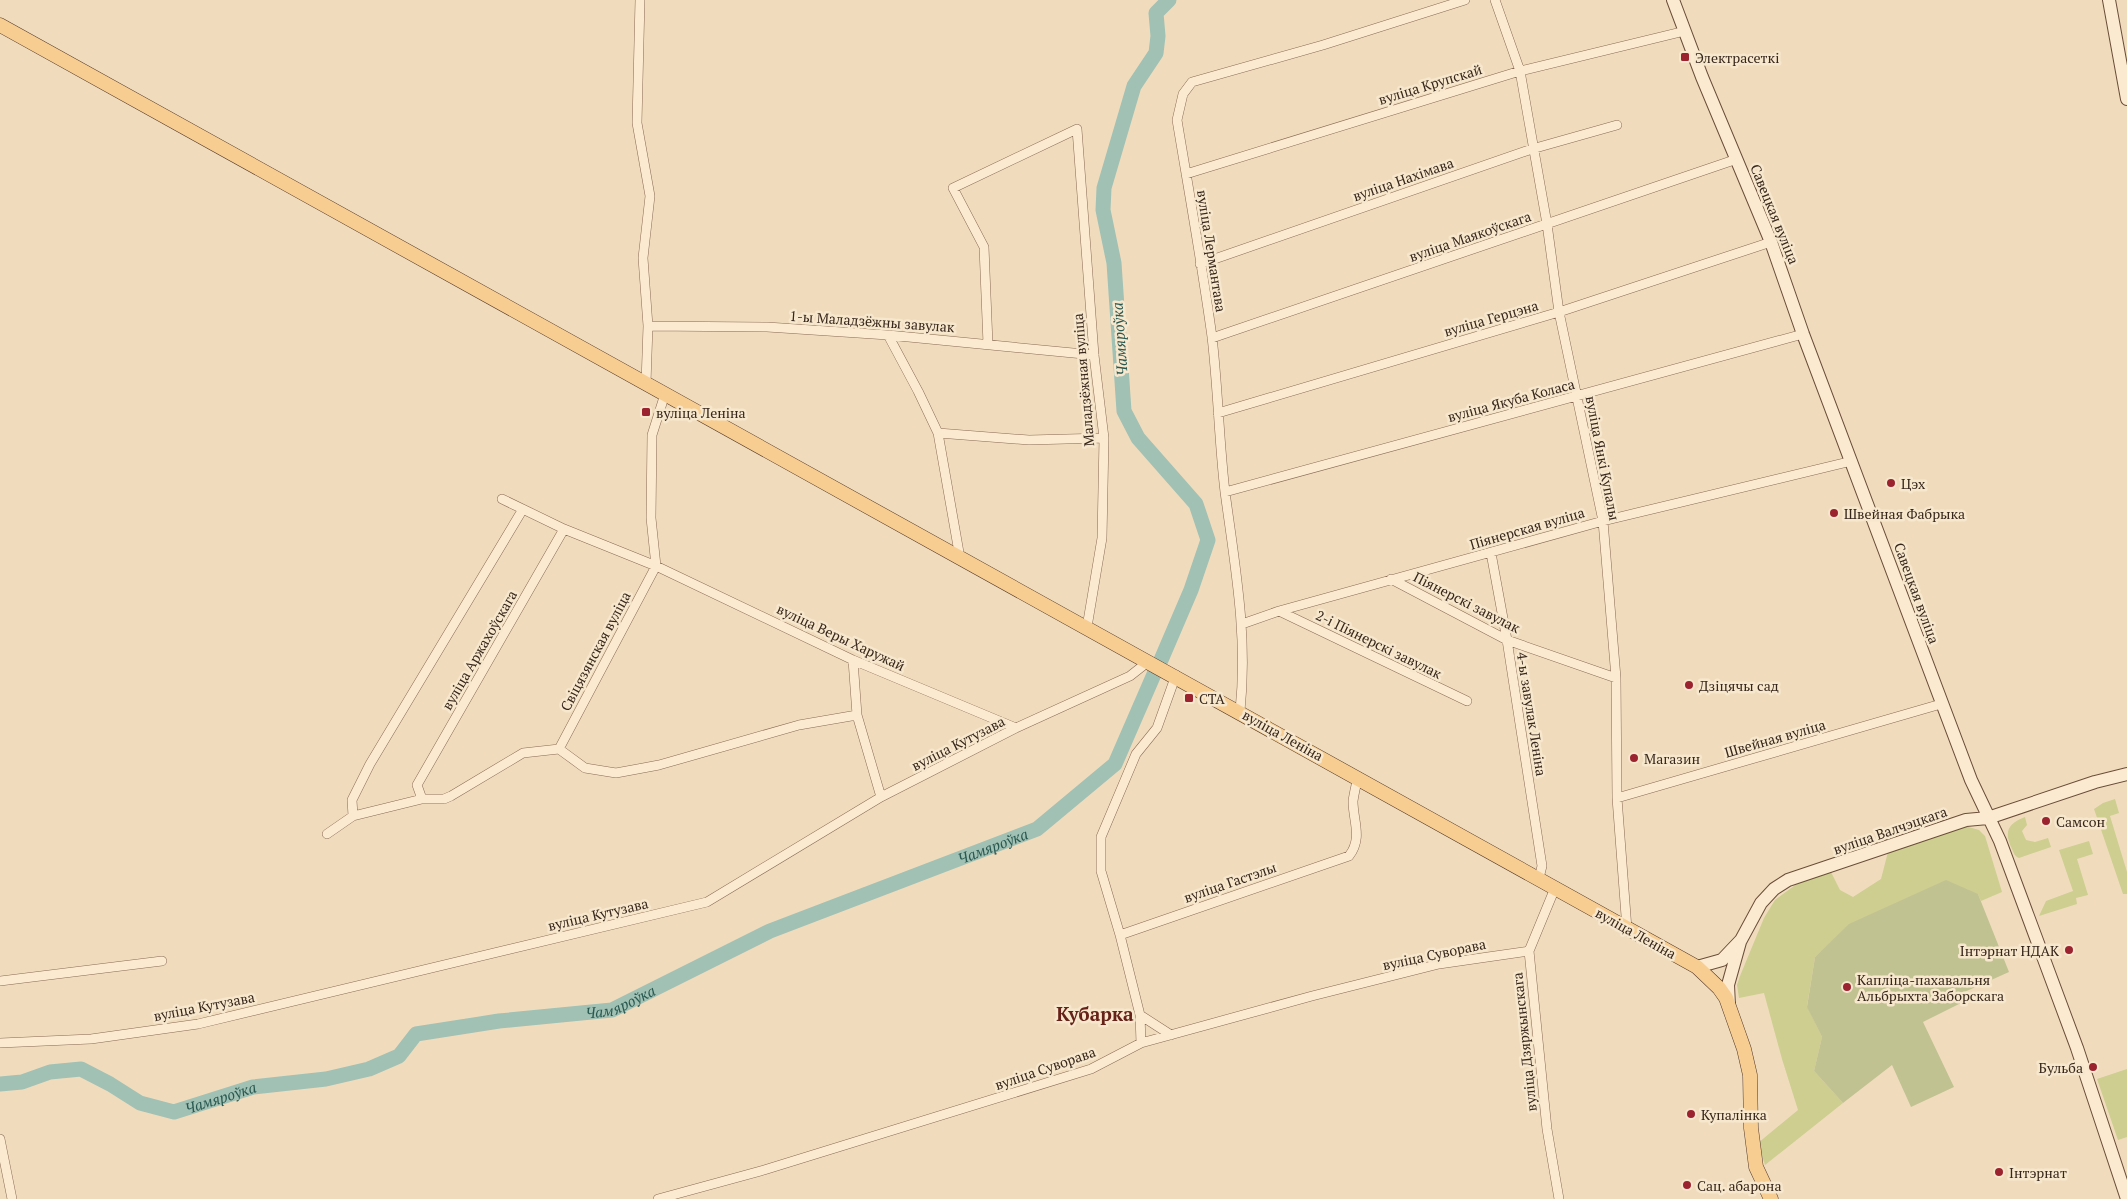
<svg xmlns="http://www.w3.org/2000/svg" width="2127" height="1199" font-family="'PT Serif',serif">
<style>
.green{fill:#cdce90}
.cemetery{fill:#c1c291}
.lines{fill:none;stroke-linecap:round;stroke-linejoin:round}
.river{stroke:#a1c1b4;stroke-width:15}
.street-casing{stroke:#896b55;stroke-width:10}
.secondary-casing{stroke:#6a4d39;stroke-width:14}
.primary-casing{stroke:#563a2a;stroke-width:15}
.street{stroke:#fbead0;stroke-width:9}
.secondary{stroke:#fbead0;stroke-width:12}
.primary{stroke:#f7cd91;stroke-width:14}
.poi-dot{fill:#9b222f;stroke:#f7e7cd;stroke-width:2}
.labels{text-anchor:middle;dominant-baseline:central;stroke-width:5;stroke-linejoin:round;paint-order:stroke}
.poi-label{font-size:14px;fill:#37261b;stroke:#f7e7cd;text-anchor:start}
.street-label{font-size:14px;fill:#37261b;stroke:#f7e7cd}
.water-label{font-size:15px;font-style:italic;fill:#295850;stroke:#f7e7cd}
.district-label{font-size:19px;font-weight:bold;fill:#662118;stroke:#f7e7cd}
</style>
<rect width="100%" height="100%" fill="#f0dcbd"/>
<path class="green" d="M2115,799L2119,813L2110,816L2127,872V894H2123L2094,809L2103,803Z
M2025,817L2027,825L2022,831L2026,840L2035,842L2048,838L2051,847L2019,858C2014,856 2014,853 2012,849C2004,832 2007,824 2025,817Z
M1965,826L1979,830L1985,836L2002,892L1981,901L1978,894L1831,942L1815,957L1807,1006L1822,1037L1814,1071L1843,1103L1765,1165L1758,1143L1798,1110L1782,1059L1764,993L1739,998L1737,985L1740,976L1764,918L1775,900L1802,880L1830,870L1840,890L1853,897L1881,879L1888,852Z
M2089,841L2093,854L2077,859L2088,895L2076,898L2077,904L2039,916L2046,901L2073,891L2059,850Z
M2127,1069V1137L2118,1140L2097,1079Z"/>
<path class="cemetery" d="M1946,880L1978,894L2009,972L1960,994L1963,1002L1923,1022L1954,1087L1911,1107L1892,1065L1843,1103L1814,1071L1822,1037L1807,1007L1815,957L1849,924Z"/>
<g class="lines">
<g class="river">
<path d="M1161,660L1191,590L1208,540L1196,504L1138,438L1124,411L1114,263L1103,210L1104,188L1134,86L1156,53L1158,36L1156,13L1169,0"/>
<path id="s1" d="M0,1084L22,1082L50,1072L81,1069L110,1084L140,1103L174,1112L253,1087L326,1079L369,1069L399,1056L416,1034L499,1021L612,1010L770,931L1037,829L1115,764L1155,672"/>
</g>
<g class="street-casing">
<path id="street" d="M640,0L637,123L650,196L643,258L648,326L646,383
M1495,0L1520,71L1547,224L1559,312L1603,521L1616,678L1617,798L1627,929
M1186,174L1520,71L1685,31
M1200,264L1532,149L1617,125
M648,326L767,327L888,335L1094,355
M888,335L918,391L938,433L1029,440L1104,438
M1212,338L1737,159
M988,344L984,247L953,188L1077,129L1094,355L1104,438L1102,538L1087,627
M1218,413L1559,312L1771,242
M938,433L960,558
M1225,492L1803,334
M502,499L564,529L656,566L853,660L1016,728
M564,529L417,785L422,799H444L451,796L523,753L559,749L585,768L616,773L659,765L799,725L857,715
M1491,553L1507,640L1542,866L1539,878
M1391,579L1507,640L1616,678
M1279,611L1467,701
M1242,624L1279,611L1603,521L1852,461
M853,660L857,715L881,797
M1240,711C1248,636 1235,566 1225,492C1219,441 1218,388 1212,337C1202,264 1189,192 1177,120L1183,94L1192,82L1323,45L1465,0
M559,749L656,566L651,518L652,435L665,394
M1617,798L1941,704
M353,816L352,800L370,764L523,509
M327,834L353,816L422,799
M1555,888L1529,951L1547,1129L1559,1199
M1120,935L1349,856C1363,838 1353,821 1353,801C1354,794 1356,785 1358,777
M0,981L162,961
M1140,1015L1171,1035
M0,1043L91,1039L198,1024L707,902L881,797L1016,728L1130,676L1149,661
M1141,1043L1140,1015L1120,935L1101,871V837L1136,754L1157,728L1176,675
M0,1139L12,1199
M658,1199L764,1170L1091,1069L1141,1043L1312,996L1439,964L1529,951"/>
</g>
<g class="secondary-casing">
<path id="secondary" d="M1673,0L1702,77L1771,242L1803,334L1971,780L2000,841L2077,1048L2127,1199
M2109,0L2127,99
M1697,967L1722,960L1741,940L1761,903L1774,889L1788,880L1966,820L1988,818L2095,782L2127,774
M1729,1005L1728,985L1740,942"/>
</g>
<g class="primary-casing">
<path id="primary" d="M0,25L1697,967L1719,988L1726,998L1744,1049L1750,1075L1751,1128L1756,1167L1771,1199"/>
</g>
<use href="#street" class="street"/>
<use href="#secondary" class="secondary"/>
<use href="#primary" class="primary"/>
</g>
<g class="poi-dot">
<rect x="1680" y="52" width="10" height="10" rx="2.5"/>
<rect x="641" y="407" width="10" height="10" rx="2.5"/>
<circle cx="1891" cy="483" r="5"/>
<circle cx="1834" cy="513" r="5"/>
<circle cx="1689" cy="685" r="5"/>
<rect x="1184" y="693" width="10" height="10" rx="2.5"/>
<circle cx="1634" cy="758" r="5"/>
<circle cx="2046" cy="821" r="5"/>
<circle cx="2069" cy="950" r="5"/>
<circle cx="1847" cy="987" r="5"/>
<circle cx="2093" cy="1067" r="5"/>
<circle cx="1691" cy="1114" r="5"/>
<circle cx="1999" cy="1172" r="5"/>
<circle cx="1687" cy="1185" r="5"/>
</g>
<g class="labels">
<g class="poi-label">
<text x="1695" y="57">Электрасеткі</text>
<text x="656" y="412">вуліца Леніна</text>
<text x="1901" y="483">Цэх</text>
<text x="1844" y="513">Швейная Фабрыка</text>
<text x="1699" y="685">Дзіцячы сад</text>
<text x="1199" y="698">СТА</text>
<text x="1644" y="758">Магазин</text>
<text x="2056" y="821">Самсон</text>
<text x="2059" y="950" text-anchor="end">Інтэрнат НДАК</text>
<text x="1857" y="979">Капліца-пахавальня<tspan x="1857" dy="16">Альбрыхта Заборскага</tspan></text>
<text x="2083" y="1067" text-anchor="end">Бульба</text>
<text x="1701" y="1114">Купалінка</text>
<text x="2009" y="1172">Інтэрнат</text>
<text x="1697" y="1185">Сац. абарона</text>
</g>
<g class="street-label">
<text transform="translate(1430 84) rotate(-17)">вуліца Крупскай</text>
<text transform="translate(1403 179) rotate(-19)">вуліца Нахімава</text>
<text transform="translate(1775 214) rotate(68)">Савецкая вуліца</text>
<text transform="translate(1470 236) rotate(-19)">вуліца Маякоўскага</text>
<text transform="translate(1212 251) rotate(81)">вуліца Лермантава</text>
<text transform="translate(1491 318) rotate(-16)">вуліца Герцэна</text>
<text transform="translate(872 321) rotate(4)">1-ы Маладзёжны завулак</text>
<text transform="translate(1083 380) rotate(-95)">Маладзёжная вуліца</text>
<text transform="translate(1511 400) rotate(-15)">вуліца Якуба Коласа</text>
<text transform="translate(1603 458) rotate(79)">вуліца Янкі Купалы</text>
<text transform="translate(1527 528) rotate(-16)">Піянерская вуліца</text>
<text transform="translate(1917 593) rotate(70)">Савецкая вуліца</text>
<text transform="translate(1467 602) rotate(27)">Піянерскі завулак</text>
<text transform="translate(841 637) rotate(25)">вуліца Веры Харужай</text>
<text transform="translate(1379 644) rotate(26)">2-і Піянерскі завулак</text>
<text transform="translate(479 650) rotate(-60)">вуліца Аржахоўскага</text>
<text transform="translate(595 651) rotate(-62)">Свіцязянская вуліца</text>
<text transform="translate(1532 714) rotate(81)">4-ы завулак Леніна</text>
<text transform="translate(1283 735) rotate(29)">вуліца Леніна</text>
<text transform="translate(1775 738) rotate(-16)">Швейная вуліца</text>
<text transform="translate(958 743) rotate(-27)">вуліца Кутузава</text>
<text transform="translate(1890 830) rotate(-19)">вуліца Валчэцкага</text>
<text transform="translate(1230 882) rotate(-19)">вуліца Гастэлы</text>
<text transform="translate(598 914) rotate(-13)">вуліца Кутузава</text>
<text transform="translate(1636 933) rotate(29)">вуліца Леніна</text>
<text transform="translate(1434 954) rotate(-12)">вуліца Суворава</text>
<text transform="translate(204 1006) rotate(-11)">вуліца Кутузава</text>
<text transform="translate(1524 1042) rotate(-96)">вуліца Дзяржынскага</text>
<text transform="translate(1045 1068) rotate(-19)">вуліца Суворава</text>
</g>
<g class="water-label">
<text transform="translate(1119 339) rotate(-94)">Чамяроўка</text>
<text stroke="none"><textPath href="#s1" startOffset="1060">Чамяроўка</textPath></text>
<text stroke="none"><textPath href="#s1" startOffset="655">Чамяроўка</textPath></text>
<text stroke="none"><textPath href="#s1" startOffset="235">Чамяроўка</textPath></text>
</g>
<g class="district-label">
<text x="1095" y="1013">Кубарка</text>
</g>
</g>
</svg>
